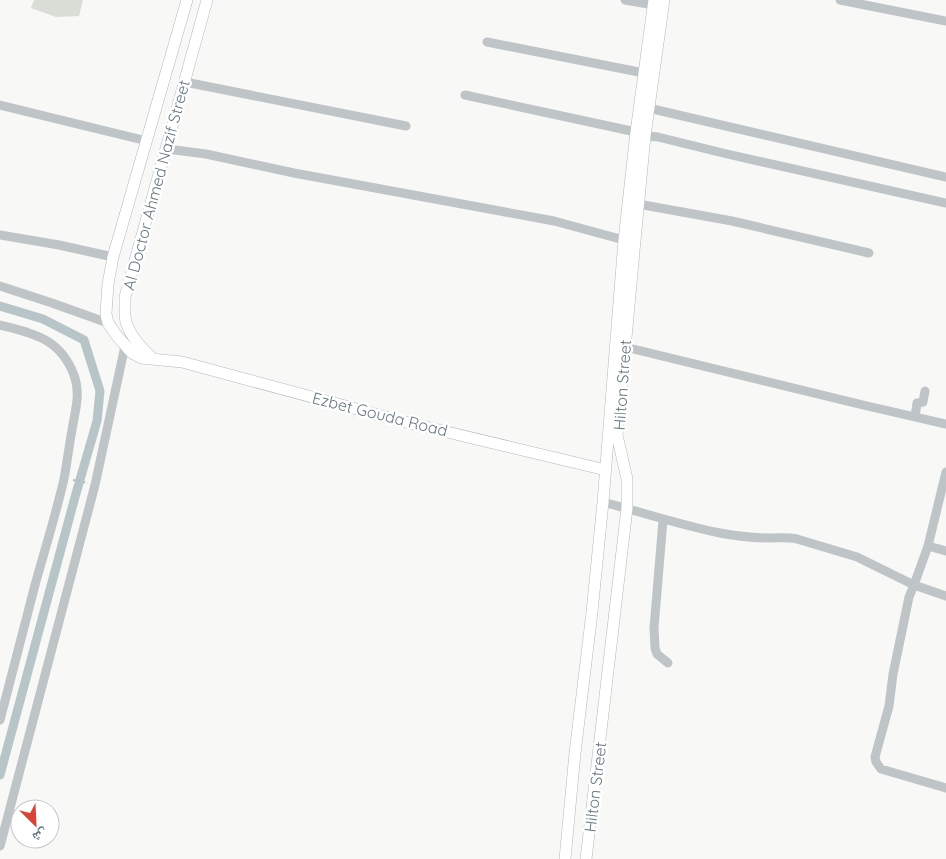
<svg xmlns="http://www.w3.org/2000/svg" width="946" height="859" font-family="Quicksand,'Noto Naskh Arabic',sans-serif">
<style>
.green{fill:#d9ddd5}
.lines{fill:none;stroke-linecap:round;stroke-linejoin:round}
.canal{stroke:#b8c5c8;stroke-width:9}
.secondary-casing{stroke:#b2b9bc;stroke-width:12}
.path{stroke:#b8bcbe;stroke-width:2;stroke-dasharray:2.5 2.5;stroke-linecap:butt}
.street{stroke:#bfc5c7;stroke-width:9}
.secondary{stroke:#fff;stroke-width:11}
.labels{text-anchor:middle;dominant-baseline:central;stroke-width:5;stroke-linejoin:round;paint-order:stroke}
.street-label{font-size:16px;fill:#65787f;stroke:#fff}
</style>
<rect width="100%" height="100%" fill="#f8f8f6"/>
<path class="green" d="M34,0H83L79,16L56,17L31,8Z"/>
<g class="lines">
<path class="canal" d="M0,306L43,319L84,340L100,391L97,421L75,497L0,775"/>
<g class="secondary-casing">
<path id="secondary" d="M187,0L113,257L108,284L106,314L108,323L117,336L132,353L141,358L182,362L397,420L606,470
M153,359C141,347 128,335 125,317C125,311 125,304 125,297L207,0
M565,859L575,753L592,612L603,502L624,240L636,132L654,0
M586,859L627,508V479L617,435L618,425L634,251L645,136L664,0"/>
</g>
<path class="path" d="M73,480L88,483"/>
<path class="street" d="M625,0L654,5
M840,0L946,21
M487,42L644,73
M185,82L406,126
M465,95L636,132
M0,105L147,141
M644,107L946,177
M645,136L658,137L727,154L946,203
M167,149L206,154L294,173L554,221L624,240
M638,204L732,221L869,253
M0,235L59,245L113,257
M0,286L52,303L108,323
M0,325C34,334 60,338 74,375C81,394 75,411 72,430C69,446 67,463 64,479C56,514 45,549 35,585C23,630 12,675 0,720
M621,346L863,405L946,424
M915,417L917,403L923,402L925,391
M946,472L928,546L914,585L909,597L893,674L889,706L875,757L876,762L881,769L946,788
M603,502C642,512 680,525 720,533C736,536 754,538 770,538C780,538 788,537 797,539L857,557L914,585L946,596
M663,520L654,628L655,648L657,654L668,663
M928,546L946,551
M0,846L95,485L125,346"/>
<use href="#secondary" class="secondary"/>
</g>
<g class="labels">
<g class="street-label">
<text transform="translate(156 185) rotate(-75)">Al Doctor Ahmed Nazif Street</text>
<text transform="translate(622 385) rotate(-86)">Hilton Street</text>
<text transform="translate(380 414) rotate(14)">Ezbet Gouda Road</text>
<text transform="translate(595 787) rotate(-83)">Hilton Street</text>
</g>
</g>
<g transform="translate(35 824) rotate(156)"><circle r="24" fill="#ffffff" stroke="#c1c9cc"/>
<path d="M0-4L9 19L0 12L-9 19Z" fill="#d84536"/>
<text y="-8" font-size="14" font-weight="bold" text-anchor="middle" fill="#65787f">ش</text>
</g>
</svg>
